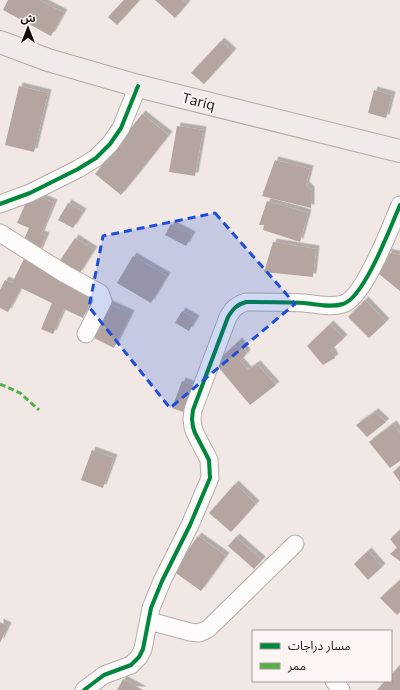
<svg xmlns="http://www.w3.org/2000/svg" width="400" height="690" font-family="'Open Sans','Noto Sans Arabic',sans-serif">
<style>
.building{fill:#b4a5a1;filter:url(#shadow)}
.lines{fill:none;stroke-linecap:round;stroke-linejoin:round}
.minor-casing{stroke:#b3acaa;stroke-width:19}
.major-casing{stroke:#b4a7a2;stroke-width:24}
.minor{stroke:#fdfcfb;stroke-width:17}
.major{stroke:#f0eae8;stroke-width:22}
.quiet{stroke:#55b044;stroke-width:3;stroke-dasharray:6 3;stroke-linecap:butt}
.cycleway-casing{stroke:#fdf5f3;stroke-width:6}
.cycleway{stroke:#00873e;stroke-width:4}
.marked{fill:#1d4ed8;fill-opacity:0.2;stroke:#1d4ed8;stroke-width:3;stroke-dasharray:8 5;stroke-linejoin:round}
.labels{text-anchor:middle;dominant-baseline:central;stroke-width:3;stroke-linejoin:round;paint-order:stroke}
.street-label{font-size:14px;fill:#130d0b;stroke:#fdf5f3}
</style>
<defs>
<filter id="shadow"><feDropShadow dx="3.5" dy="-3.5" stdDeviation="0" flood-color="#0004"/></filter>
</defs>
<rect width="100%" height="100%" fill="#f1e8e5"/>
<path class="building" d="M8,0H39L64,13L51,36L3,10Z
M124,0H138L139,1L117,25L108,17Z
M155,0H183L187,4L175,18Z
M221,41L233,52L204,84L191,73Z
M19,86L48,93L34,152L5,145Z
M374,90L392,95L386,118L368,113Z
M142,114L169,135L143,168L137,163L143,168L121,195L95,174Z
M177,126L203,130L195,176L169,172Z
M275,160L310,169L306,185L311,190V208L262,196Z
M30,193L54,203L41,234L46,236L39,252L22,244L29,228L17,223Z
M267,201L308,213L300,242L263,230L264,225H259Z
M68,203L83,212L73,228L58,220Z
M171,224L192,235L186,246L165,235Z
M75,238L94,250L79,274L59,262Z
M273,242L316,249L313,277L264,272Z
M387,252L400,255V291L379,274L388,257Z
M26,255L97,289L83,318L64,309L53,334L41,329L52,303L60,307L21,288L8,312L0,308V290L5,280L12,283Z
M133,256L167,276L151,303L117,283Z
M365,300L386,322L369,338L348,317Z
M103,301L131,314L114,348L86,334Z
M182,311L196,319L189,331L175,323Z
M330,324L344,338L331,350L335,358L323,365L307,346Z
M239,341L247,353L240,361L248,370L257,364L276,385L250,405L215,363Z
M182,381L193,385L183,412L172,408Z
M375,412L386,422L367,437L356,425Z
M393,424L400,433V461L390,468L369,442Z
M92,450L114,458L103,488L81,480Z
M400,466V482L393,472Z
M235,484L256,504L231,532L209,513Z
M400,530V561L390,554L397,548L390,539Z
M198,536L226,556L201,591L173,571Z
M236,537L262,560L254,569L228,546Z
M368,551L382,567L368,580L354,564Z
M400,580V612L397,615L380,598Z
M0,622L8,626L0,643Z
M400,665V690H377L385,681H391V675Z
M123,679L143,690H117Z"/>
<g class="lines">
<g class="minor-casing">
<path id="minor" d="M0,204L30,193L78,169L96,158L110,144L121,128L138,86
M0,233L65,274L100,293L103,301L86,334
M149,621L190,632L199,633L208,629L295,544
M334,681L341,690
M84,690L104,675L131,665L139,657L143,649L151,608L162,581L190,525L210,478L209,460L195,433L193,427L192,419L193,410L228,317C233,309 236,305 246,302C265,302 285,302 304,303C316,304 331,308 343,304C364,298 391,226 400,205"/>
</g>
<g class="major-casing">
<path id="major" d="M0,42L48,60L138,86L400,151"/>
</g>
<use href="#minor" class="minor"/>
<use href="#major" class="major"/>
<path class="quiet" d="M0,384L20,393L39,410"/>
<g class="cycleway-casing">
<path id="cycleway" d="M0,204L30,193L78,169L96,158L110,144L121,128L138,86
M84,690L104,675L131,665L139,657L143,649L151,608L162,581L190,525L210,478L209,460L195,433L193,427L192,419L193,410L228,317C233,309 236,305 246,302C265,302 285,302 304,303C316,304 331,308 343,304C364,298 391,226 400,205"/>
</g>
<use href="#cycleway" class="cycleway"/>
</g>
<path class="marked" d="M215,213L295,304L170,408L89,307L103,236Z"/>
<g class="labels">
<g class="street-label">
<text transform="translate(199 101) rotate(14)">Tariq</text>
</g>
</g>
<rect x="252" y="630" width="140" height="52" fill="#fdf5f3" stroke="#9f9896"/>
<rect x="260" y="643" width="20" height="6" fill="#00873e" stroke="#9f9896"/>
<text x="288" y="650" font-size="12" fill="#130d0b">مسار دراجات</text>
<rect x="260" y="663" width="20" height="6" fill="#55b044" stroke="#9f9896"/>
<text x="288" y="670" font-size="12" fill="#130d0b">ممر</text>
<g transform="translate(28 28)" stroke="#fdf5f3" stroke-width="3" paint-order="stroke">
<path d="M0-3L7 15L0 10L-7 15Z" fill="#130d0b"/>
<text y="-6" font-size="11" font-weight="bold" text-anchor="middle" fill="#130d0b">ش</text>
</g>
</svg>
